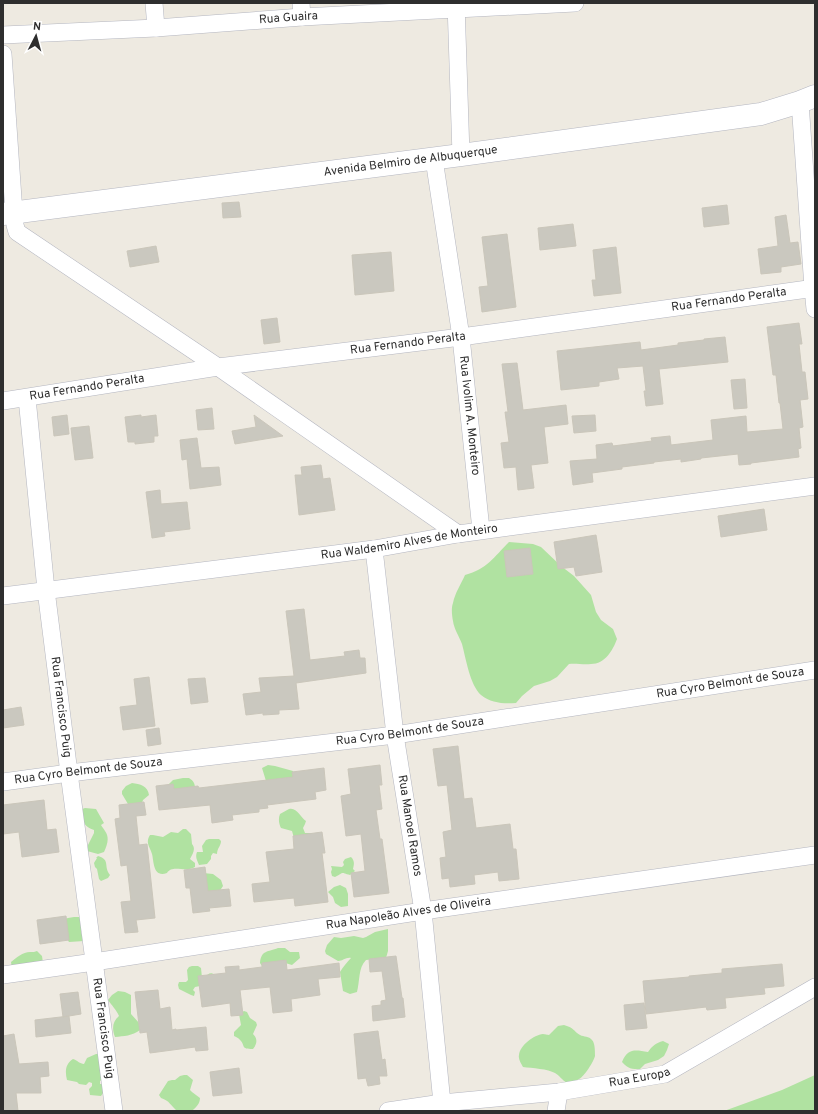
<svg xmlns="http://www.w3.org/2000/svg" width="818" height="1114" font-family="Overpass,sans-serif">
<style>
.green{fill:#b0e2a1}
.building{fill:#cac8bf;stroke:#cac6ba}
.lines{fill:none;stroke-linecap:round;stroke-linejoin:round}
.street-casing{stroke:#b4b6c0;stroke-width:18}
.secondary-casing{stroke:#b4b6c0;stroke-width:23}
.street{stroke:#fff;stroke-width:17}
.secondary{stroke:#fff;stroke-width:22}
.labels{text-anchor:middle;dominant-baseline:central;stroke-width:3;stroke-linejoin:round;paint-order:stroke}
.street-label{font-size:12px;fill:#2e2e2e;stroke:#fff}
</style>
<rect width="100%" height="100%" fill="#eeeae1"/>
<path class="green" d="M509,542L533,544L541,547L561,566L574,576L591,595L596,612L601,620L613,629L617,639C613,650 605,664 591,664C583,665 576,663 569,664L557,677L550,681L534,686L522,696L516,703C503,704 491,703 481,695C470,685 466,659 462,644C459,636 454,629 453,621C452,616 451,608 453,603C455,593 461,584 465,575C487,569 494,557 509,542Z
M268,765L275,766L293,771L294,777L279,783L266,781L262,768Z
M183,778H189C194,781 195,784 195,789L184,794L170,787L169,784L173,780Z
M132,783C140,784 148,786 149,795L143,800L142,803L128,804L122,794V791L126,786Z
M85,808L96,809L104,823L101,825C102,827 104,829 105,831C110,838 107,845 104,852L98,854L87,851L88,845L94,833V830C83,826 81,820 82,809Z
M289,809C297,807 300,817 306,821L305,824L303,828L305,833H314L294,838L292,831L281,828C279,824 278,819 280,814Z
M183,829H186L191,834L192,844C196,849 193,853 190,859L195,863V867C186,873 172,864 167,873C153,878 154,862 152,854C150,847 145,843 150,835H153L163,837L171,832L178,833Z
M209,839H219L221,841C221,846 217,848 217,854L213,853L211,856V859L207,864L199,865C197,860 195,857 197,852H203L202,846L206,840Z
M98,856C111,860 103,866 110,875L108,878L101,881L99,879L97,869L95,867L94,863L97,858H96Z
M351,857C355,861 354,864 353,869L355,871L350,875C339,872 345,872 335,877L332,876L331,872L332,869L331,866L342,867L344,865L343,862L345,859Z
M203,873L213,874L221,880L223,886L219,892L211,896L190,875Z
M340,885L346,888L348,894V906L341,907L335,903L333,897L328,892L334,887Z
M74,917H80L84,925L81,932L84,941L69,942L65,936V919L68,918Z
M388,929V951L386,958L366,960C358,968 360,981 357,992L350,994L343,991L340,972C343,967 347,962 351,958C346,957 343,961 338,961L326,954L325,951L327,945L334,937L341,938L354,936L363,938L366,937L375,932Z
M278,948H285L290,952H299L300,958L292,965L282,962L262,966L260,963C261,950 268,952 278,948Z
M37,951L42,956L43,963L12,969L11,962C16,958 23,952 30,952C33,952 35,952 37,951Z
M192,966H198L201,968L202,978H205C208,973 211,972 215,975L205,985L195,987L193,990L195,992L194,996L191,995L179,989L178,985L179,982H186L188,980L187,970L189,967Z
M118,991L125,992L131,995V1014L140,1024V1030C132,1036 124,1036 115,1037C112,1029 112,1022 119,1016C116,1009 112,1006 108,1000L112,995Z
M244,1011L247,1012L250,1018L256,1022L257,1025L253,1034C258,1039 257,1044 253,1049C240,1049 246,1046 240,1040C239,1038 236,1037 234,1036V1032L241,1025L239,1014Z
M564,1025C575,1028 573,1031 580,1035C584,1037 589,1036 592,1040C595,1043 595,1051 595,1056C594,1061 584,1077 579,1079C575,1082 571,1082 567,1083C562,1080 559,1075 555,1073C548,1069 532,1068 523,1067C521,1063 518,1059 519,1055C520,1045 534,1035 543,1034C543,1034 549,1035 549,1035L558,1026Z
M663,1041L669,1044L667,1050L664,1056L658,1060L645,1064L640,1069C632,1069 628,1069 622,1062C628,1048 635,1050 648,1052C652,1046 656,1043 663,1041Z
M96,1054H100L106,1077L100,1081V1084H102L104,1087L103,1093L101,1096L90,1095L89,1089L92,1086V1083L89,1082L86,1085L79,1084L77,1082L67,1080C65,1072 65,1064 73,1059C77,1060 80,1064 84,1064L87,1058Z
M184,1075H187L193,1080L190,1090L192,1092L200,1098C200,1104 196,1107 192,1111H177C170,1105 170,1101 161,1098L159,1095L168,1081L172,1080H175L180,1076Z
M815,1075V1111H724L782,1090Z"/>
<path class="building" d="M239,202L241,217L223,218L222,203Z
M727,205L729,224L704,227L702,208Z
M786,215L790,243L798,242L801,264L781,267V272L761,274L758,249L778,246L775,217Z
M573,224L576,246L540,250L538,228Z
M507,234L516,307L482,312L479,287L488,286L482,237Z
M156,246L159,262L130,267L127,251Z
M616,247L621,293L594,296L592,280H596L593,250Z
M391,252L394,291L355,295L352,255Z
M277,318L280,342L264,344L261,320Z
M799,323L802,344H799L802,372H805L808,399L800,400L803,427L799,428L801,448L798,449L799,457L751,463V464L739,465L738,454L701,458V459L681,462V459L654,462V463L622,467V469L592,473L593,482L573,485L570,461L597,459L596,445L612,443L613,446L652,441L651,438L670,436L671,445L713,440L711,420L746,416L747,432L783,429L780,403H779L776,375H773L767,327Z
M725,337L728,362L659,369L663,404L646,406L644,391H646L643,366L617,368L619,379L599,382V386L561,390L557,351L640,342L641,350L678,345V343L704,340V339Z
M517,363L523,410L566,405L568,424L544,427L548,463L531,465L534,488L518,490L516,467L504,468L501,443L509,442L505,412H508L502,364Z
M745,379L747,408L734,409L731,380Z
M212,408L214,429L198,430L196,410Z
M67,415L69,434L54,436L52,417Z
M141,415V417L156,415L158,436H154V442L135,444V442H128L125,417Z
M254,415L283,436L235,444L232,431L256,427Z
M595,415L596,431L574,433L572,416Z
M89,426L93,458L75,460L71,428Z
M197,438L201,468L219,467L221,485L190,489L187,459L182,460L180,440Z
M321,465L323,479L330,478L335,510L299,515L295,475H302L301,467Z
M160,490L161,504L187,502L190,529L164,532L165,536L152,538L146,492Z
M764,509L767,530L721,537L718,516Z
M596,535L602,572L576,576L574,567L558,569L554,542Z
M530,548L533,574L507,577L504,551Z
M304,609L310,660L345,656L344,652L359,650L360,658H365L366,673L296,683L299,709L279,710V714L263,715V713L246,715L243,694L261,692L259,678L294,676L286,611Z
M149,677L155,726L123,730L120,707L137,705L134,679Z
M205,678L208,702L191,704L188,679Z
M21,707L24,725L3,728V710Z
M159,728L161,744L148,746L146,730Z
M458,746L464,799L472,798L476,828L510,824L513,849H516L519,879L499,881L498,872L474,875L475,884L450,887L449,878L442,879L440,858L446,857L443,832L452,830L447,785L438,786L433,749Z
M380,765L382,785H379L382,809L376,810L380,839H382L389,893L354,897L351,873L365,871L361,834L346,836L341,796L351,794L348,769Z
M324,768L326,790L315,792L316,799L267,805L268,808L259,809V812L232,815L233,820L212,823L210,805L159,810L156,786L173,784L174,789L198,786L199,788L293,777L292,772Z
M44,800L47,830L56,829L59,852L22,857L19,832L3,834V805Z
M144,802L146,815L136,816L139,845L147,844L155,918L136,920L138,932L125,933L121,902L131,901L127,865L121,866L115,819L120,818L119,805Z
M322,832L325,853H322L328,902L295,906L294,898L254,902L252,884L270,882L266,852L294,849L293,836Z
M205,867L208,891L229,889L231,906L209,908L210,911L193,913L190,888H186L184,870Z
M66,916L69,940L40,944L37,920Z
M396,956L402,998H403L405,1017L373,1021L372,1006L381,1005V1001L386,1000L382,971L370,972L369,959Z
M286,960L287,970L339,963L340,977L318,979L320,995L291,999L292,1011L273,1013L270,987L240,990L243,1015L231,1016L230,1003L202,1007L198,976L226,973L225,967L239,966V970L262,967V963Z
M782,964L784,986L764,988L765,994L725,998L726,1008L707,1010L706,1007L646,1014L643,981L689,977V976L722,973V969Z
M158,990L160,1009L170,1007L172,1030L176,1029V1030L206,1027L208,1050L196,1051L195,1047L150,1053L147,1032L140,1033L135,992Z
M78,992L81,1014L63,1017L60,994Z
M644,1003L647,1028L626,1030L624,1005Z
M69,1016L71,1033L36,1037L35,1020Z
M378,1031L382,1060L385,1059L387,1076H379L380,1084L368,1086L366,1078L358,1079L354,1034Z
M14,1034L19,1064L48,1062L49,1076L40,1077L41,1093H16L18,1111H3V1036Z
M239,1068L242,1093L213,1096L210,1072Z"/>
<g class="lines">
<g class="street-casing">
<g id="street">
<path d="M154,3L156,28"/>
<path d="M301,3L302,17"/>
<path d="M456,3L461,155"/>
<path id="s1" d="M3,35L156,28L302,17L575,3"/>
<path d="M3,54L14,213L15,225L17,232L218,367L458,534"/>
<path d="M800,102L813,288L815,309"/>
<path id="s2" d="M434,159L461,337L481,530"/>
<path id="s3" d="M27,398L46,590L69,773L114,1111"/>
<path id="s4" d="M3,401L218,367L461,337L815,288"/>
<path id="s5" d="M374,549L395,735L423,911L442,1103"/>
<path id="s6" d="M3,596L374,549L458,534L815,486"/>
<path id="s7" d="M3,782L69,773L395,735L815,670"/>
<path id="s8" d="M3,975L94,962L423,911L815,855"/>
<path id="s9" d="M388,1111L442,1103L559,1092L665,1074L815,987"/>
<path d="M556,1111L559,1092"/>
</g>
</g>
<g class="secondary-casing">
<g id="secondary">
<path id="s10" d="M3,214L461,155L761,114L800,102L815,96"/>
</g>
</g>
<use href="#street" class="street"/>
<use href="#secondary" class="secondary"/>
</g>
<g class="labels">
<g class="street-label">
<text stroke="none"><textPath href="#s1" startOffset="286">Rua Guaira</textPath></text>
<text stroke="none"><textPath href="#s10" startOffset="411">Avenida Belmiro de Albuquerque</textPath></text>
<text stroke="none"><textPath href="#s4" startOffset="733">Rua Fernando Peralta</textPath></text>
<text stroke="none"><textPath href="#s4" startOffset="409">Rua Fernando Peralta</textPath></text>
<text stroke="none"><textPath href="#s4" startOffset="85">Rua Fernando Peralta</textPath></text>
<text stroke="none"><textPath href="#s2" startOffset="259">Rua Ivolim A. Monteiro</textPath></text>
<text stroke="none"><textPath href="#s6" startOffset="410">Rua Waldemiro Alves de Monteiro</textPath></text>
<text stroke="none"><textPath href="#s7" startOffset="734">Rua Cyro Belmont de Souza</textPath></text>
<text stroke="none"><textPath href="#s3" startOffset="311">Rua Francisco Puig</textPath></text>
<text stroke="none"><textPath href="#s7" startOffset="410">Rua Cyro Belmont de Souza</textPath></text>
<text stroke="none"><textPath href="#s7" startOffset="86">Rua Cyro Belmont de Souza</textPath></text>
<text stroke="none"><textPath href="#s5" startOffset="279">Rua Manoel Ramos</textPath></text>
<text stroke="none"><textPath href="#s8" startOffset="410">Rua Napoleão Alves de Oliveira</textPath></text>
<text stroke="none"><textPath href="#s3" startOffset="635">Rua Francisco Puig</textPath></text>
<text stroke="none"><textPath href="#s9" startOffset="254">Rua Europa</textPath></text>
</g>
</g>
<rect width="818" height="1114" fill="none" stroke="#2e2e2e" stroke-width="8"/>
<g transform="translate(36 36) rotate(6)" stroke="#ffffff" stroke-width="3" paint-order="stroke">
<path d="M0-3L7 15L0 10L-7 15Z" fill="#2e2e2e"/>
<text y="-6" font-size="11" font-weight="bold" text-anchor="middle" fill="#2e2e2e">N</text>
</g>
</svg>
